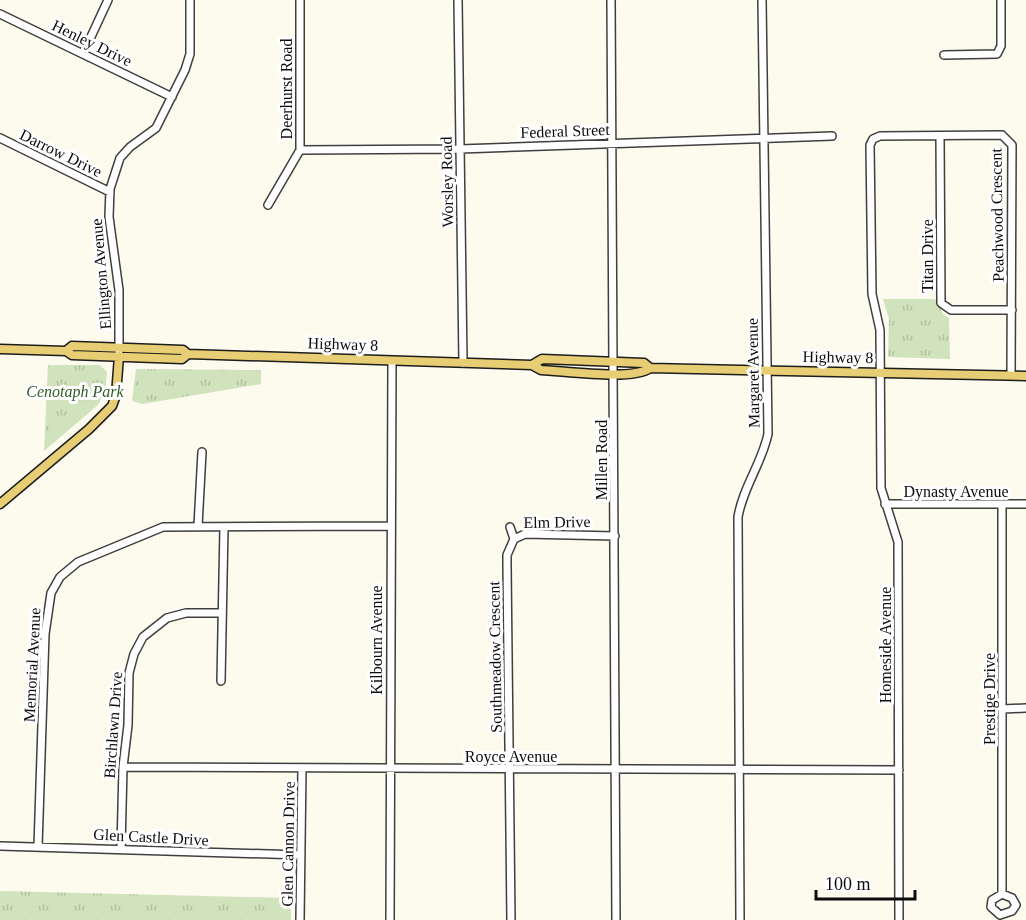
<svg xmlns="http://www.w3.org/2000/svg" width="1026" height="920" font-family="'Times New Roman',serif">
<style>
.park{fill:url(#park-tufts)}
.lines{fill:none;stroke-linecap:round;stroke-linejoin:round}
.minor-casing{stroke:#3f3f3f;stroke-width:10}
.major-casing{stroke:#1d1d1d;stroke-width:11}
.minor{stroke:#fff;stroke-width:7}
.major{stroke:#e7cd73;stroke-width:8}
.labels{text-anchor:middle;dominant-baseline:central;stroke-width:6;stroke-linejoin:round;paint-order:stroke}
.street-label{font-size:16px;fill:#0c0c0c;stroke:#fff}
.park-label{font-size:16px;font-style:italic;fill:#305c25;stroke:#fff}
</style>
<defs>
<pattern id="park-tufts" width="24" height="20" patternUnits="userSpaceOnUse" patternTransform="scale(1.5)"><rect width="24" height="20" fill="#d0e3bc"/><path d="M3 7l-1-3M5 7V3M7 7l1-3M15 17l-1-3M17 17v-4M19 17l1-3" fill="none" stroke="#b1c2a0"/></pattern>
</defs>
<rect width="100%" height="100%" fill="#fdfaee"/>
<path class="park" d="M883,299H935L944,315L949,318L950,359L888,357L889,319Z
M48,365H100L107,372L105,391L98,405L44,451Z
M136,369L261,370V384L142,404L132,401Z
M0,891L291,898V920H0Z"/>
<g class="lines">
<g class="minor-casing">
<path id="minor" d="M458,0L463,363
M611,0L616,920
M0,14L172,97
M83,54L108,0
M944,55L997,54L1001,46V0
M940,136L941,303L951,310H1012
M0,138L110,192
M300,150L460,149L832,136
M268,205L300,150V0
M119,351V290L109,217L110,189L120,158L130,147L156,128L185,70L190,54V0
M885,504H1026
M1002,504V894L992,900L991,907L1000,915L1012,911L1016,905L1012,898L1002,894
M198,526L202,452
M510,527L514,539
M514,539L525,534L615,536
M221,681L224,527
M1003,709L1026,708
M123,767L899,770
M0,846L301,855
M38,847L45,634L51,593L60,577L78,562L163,527L390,526
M121,848L123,767L128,725L129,673L134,654L143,637L167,618L186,613H222
M300,920L302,768
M390,920L392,361
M511,920L507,567V555L514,539
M740,920L738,517C743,487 762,463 768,434L762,0
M899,920L898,542L881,488L880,330L872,294L870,145L873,139L880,136L1002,135L1012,145L1011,375"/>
</g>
<g class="major-casing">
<path id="major" d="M0,349L66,351L72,355L182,359L188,354
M66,351L72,346L183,350L188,354L532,365L541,370C565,371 633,381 650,368
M532,365L542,359L644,363L650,368L1026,376
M0,504L89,429L112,406L116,395L119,356"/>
</g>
<use href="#minor" class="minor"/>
<use href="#major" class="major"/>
</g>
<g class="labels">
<g class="street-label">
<text transform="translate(92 43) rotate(26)">Henley Drive</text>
<text transform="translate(286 89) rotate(-90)">Deerhurst Road</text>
<text transform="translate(565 131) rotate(-2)">Federal Street</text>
<text transform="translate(61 153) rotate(26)">Darrow Drive</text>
<text transform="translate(447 182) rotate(-91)">Worsley Road</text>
<text transform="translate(997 215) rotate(-91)">Peachwood Crescent</text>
<text transform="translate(927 256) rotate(-90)">Titan Drive</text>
<text transform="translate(101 274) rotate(-95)">Ellington Avenue</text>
<text transform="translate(343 344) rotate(2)">Highway 8</text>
<text transform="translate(838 357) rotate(1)">Highway 8</text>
<text transform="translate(753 373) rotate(-91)">Margaret Avenue</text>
<text transform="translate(601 460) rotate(-90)">Millen Road</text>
<text x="956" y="491">Dynasty Avenue</text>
<text transform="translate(557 522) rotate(-1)">Elm Drive</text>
<text transform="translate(376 640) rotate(-90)">Kilbourn Avenue</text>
<text transform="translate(885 645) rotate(-90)">Homeside Avenue</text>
<text transform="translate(495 657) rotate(-91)">Southmeadow Crescent</text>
<text transform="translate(32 665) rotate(-87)">Memorial Avenue</text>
<text transform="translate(989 699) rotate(-90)">Prestige Drive</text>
<text transform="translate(113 725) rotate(-86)">Birchlawn Drive</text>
<text x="511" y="756">Royce Avenue</text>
<text transform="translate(151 837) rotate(3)">Glen Castle Drive</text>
<text transform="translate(288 844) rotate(-89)">Glen Cannon Drive</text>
</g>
<g class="park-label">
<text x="75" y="391">Cenotaph Park</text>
</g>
</g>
<path d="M816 890v9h99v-9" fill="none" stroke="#0c0c0c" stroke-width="3"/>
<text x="825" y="890" font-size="18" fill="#0c0c0c" stroke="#ffffff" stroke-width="4.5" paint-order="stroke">100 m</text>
</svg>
